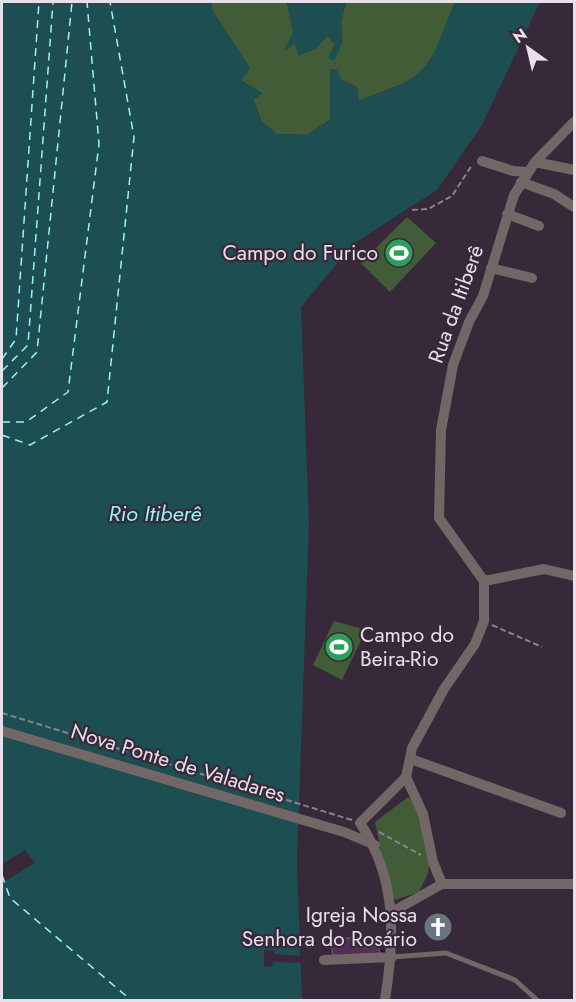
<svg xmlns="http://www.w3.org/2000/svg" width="576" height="1002" font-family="Jost,sans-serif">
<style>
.green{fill:#415c37}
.water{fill:#1d4e51}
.pier{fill:#372939}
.shadow{fill:#0007}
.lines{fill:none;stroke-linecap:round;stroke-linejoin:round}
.ferry{stroke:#93f6fc;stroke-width:1.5;stroke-dasharray:8 6;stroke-linecap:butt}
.building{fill:#542e5b;stroke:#5f5062;stroke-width:1.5}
.path{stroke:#8c808d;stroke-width:2;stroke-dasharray:6 3;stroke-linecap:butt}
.lane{stroke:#726667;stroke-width:5}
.street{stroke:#726667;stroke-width:10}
.labels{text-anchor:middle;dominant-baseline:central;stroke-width:4.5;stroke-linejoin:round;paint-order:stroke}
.poi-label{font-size:21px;fill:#e8dfe9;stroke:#372939;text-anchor:end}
.street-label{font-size:21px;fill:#e8dfe9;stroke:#372939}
.water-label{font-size:22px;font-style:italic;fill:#93f6fc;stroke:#372939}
</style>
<rect width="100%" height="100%" fill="#372939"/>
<path class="green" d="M212,2H287L294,33L285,49L295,43L299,55L315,49L327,36L335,44H342L341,21L346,2H455L432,60L415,79L359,101L357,87L342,80L330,120L307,135L277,134L262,122L253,99L262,93L240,80L212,9Z
M407,217L436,243L390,292L361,263Z
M334,621L366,630L342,680L313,665Z
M408,797C425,810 430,844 429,866C429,875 422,885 419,892L395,900L387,881L375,822Z"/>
<path class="water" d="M2,2H212V9L250,68L241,81L263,93L253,100L262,122L277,134L307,135L330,120V69H336L342,80L357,87L359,100C431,78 428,68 455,2H540L482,125L437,190L353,244L301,307L309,523L297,861L302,1000H2Z
M287,2H346L341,21L342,44L334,61L328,58L335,44L327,36L315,49L298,55L295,43L284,51L293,33Z"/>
<path class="pier" d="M25,850L35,863L2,883V864Z
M264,950H274V954L304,956V963L273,962L272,967L264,966Z"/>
<path class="shadow" d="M364,938L370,942L371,949L379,948L385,952L386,958L341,962Z"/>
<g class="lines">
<path class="ferry" d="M2,359L16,339L39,2
M2,371L28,345L53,2
M2,388L37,352L72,2
M2,422H26L68,392L99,144L87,2
M2,435L30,445L107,402L134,137L110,2
M2,875L10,898L131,1000"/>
</g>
<path class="building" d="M364,936L365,948L379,946L380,955L333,959L331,940Z"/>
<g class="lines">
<path class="path" d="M412,210L428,209L452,196L472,165
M492,625L542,647
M2,713L352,820
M379,832L421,855"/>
<path class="lane" d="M392,957L446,953L515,980L537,1000"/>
<path class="street" d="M482,161L513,171L527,172
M535,162L574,170
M521,182L554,194L574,207
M507,214L539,226
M491,268L532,278
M484,581L544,569L574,576
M2,731L344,832L375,845
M411,759L561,813
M406,777L412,748L444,689L475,644L484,621V581L439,518L441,430L453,365L469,322L483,296L514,195L535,162L574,122
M406,777L423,814L433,862L442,884
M392,912L442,884H574
M324,960L392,957
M385,1000C395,937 397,878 360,823L406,777"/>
</g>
<defs>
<g id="stadium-disc" transform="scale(1.5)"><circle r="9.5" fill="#2e9e5b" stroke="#372939"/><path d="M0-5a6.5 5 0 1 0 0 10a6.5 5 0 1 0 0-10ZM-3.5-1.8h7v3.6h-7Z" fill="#fff"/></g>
<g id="church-disc" transform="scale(1.5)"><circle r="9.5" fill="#6b7280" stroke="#372939"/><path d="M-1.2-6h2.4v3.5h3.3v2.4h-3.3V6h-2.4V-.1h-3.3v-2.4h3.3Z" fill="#fff"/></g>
</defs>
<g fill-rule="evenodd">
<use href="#stadium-disc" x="399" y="253"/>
<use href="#stadium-disc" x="339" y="647"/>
<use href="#church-disc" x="438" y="927"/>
</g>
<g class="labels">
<g class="poi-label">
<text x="378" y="253">Campo do Furico</text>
<text x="360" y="635" text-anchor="start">Campo do<tspan x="360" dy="24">Beira-Rio</tspan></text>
<text x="417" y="915">Igreja Nossa<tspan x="417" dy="24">Senhora do Rosário</tspan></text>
</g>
<g class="street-label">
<text transform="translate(456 304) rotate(-70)">Rua da Itiberê</text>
<text transform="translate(178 763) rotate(17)">Nova Ponte de Valadares</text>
</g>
<g class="water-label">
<text x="155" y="513">Rio Itiberê</text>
</g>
</g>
<rect width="576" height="1002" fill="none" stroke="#e8dfe9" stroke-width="6"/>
<g transform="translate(528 48) rotate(326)" stroke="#372939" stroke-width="4.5" paint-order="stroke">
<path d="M0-4.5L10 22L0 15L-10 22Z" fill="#e8dfe9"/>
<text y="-9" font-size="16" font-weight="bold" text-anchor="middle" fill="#e8dfe9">N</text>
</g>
</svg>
